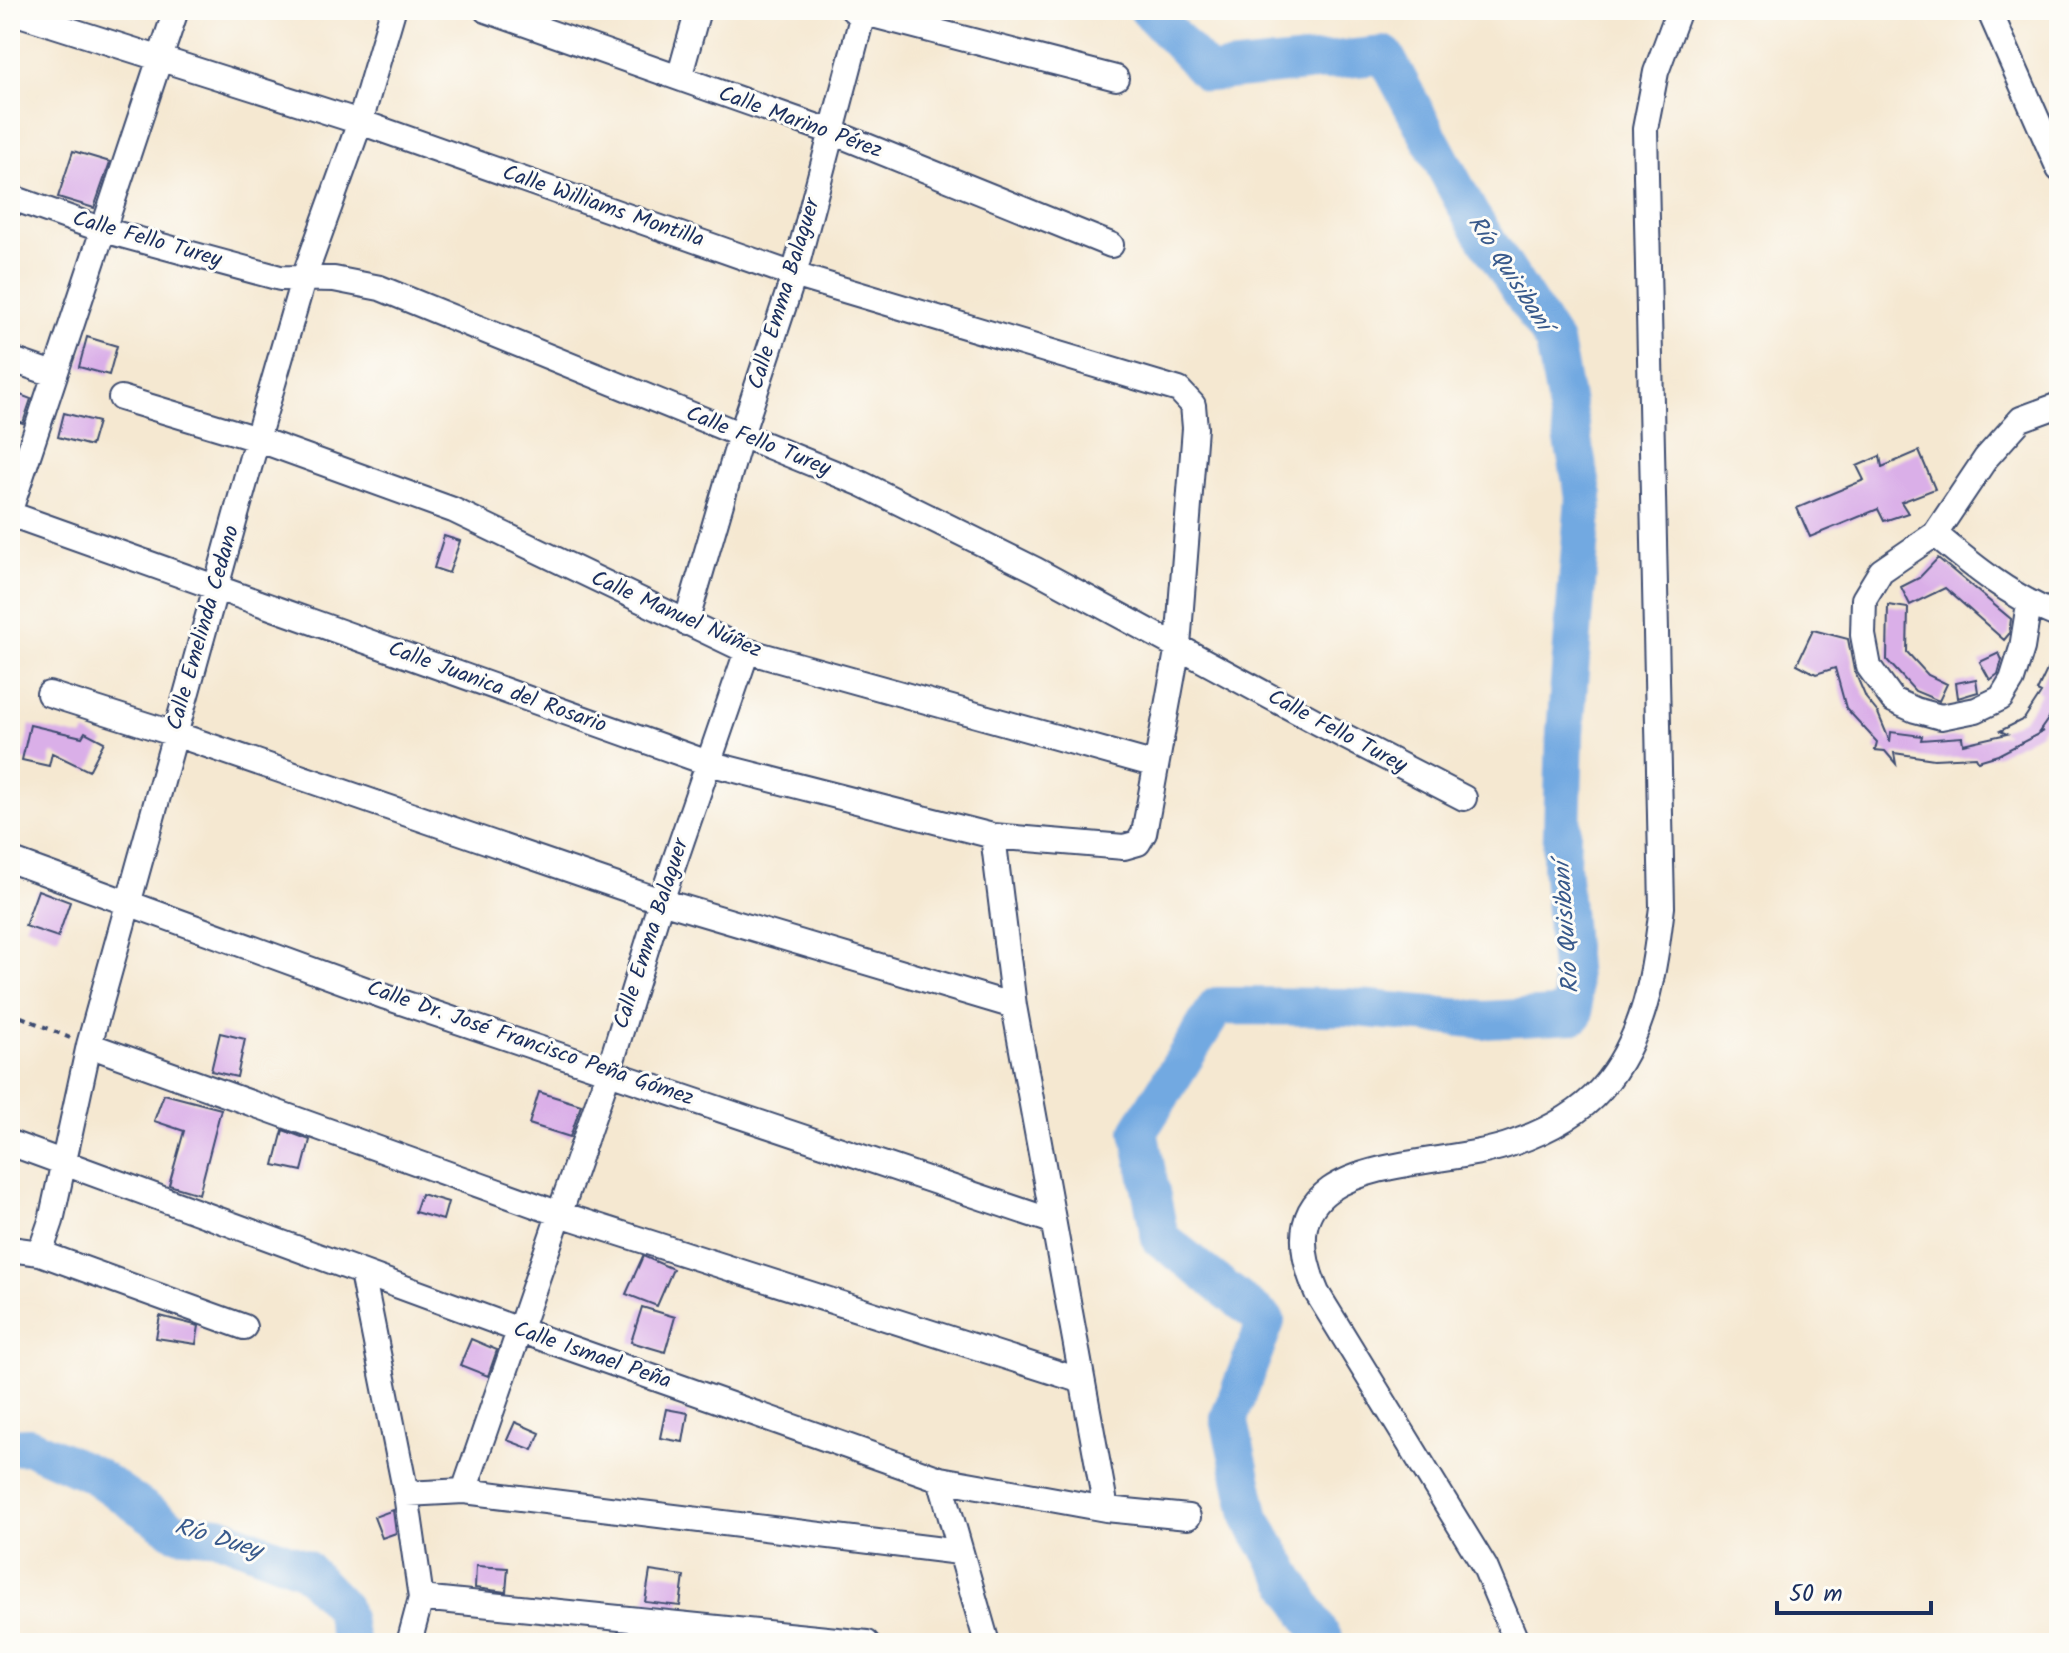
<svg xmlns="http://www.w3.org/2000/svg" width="2069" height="1653" font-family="Kalam,sans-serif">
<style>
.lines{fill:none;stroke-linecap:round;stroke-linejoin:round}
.river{stroke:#72a9e1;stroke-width:38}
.building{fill:#daafe8}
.minor-casing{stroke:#3c4b6f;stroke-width:28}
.path{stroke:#3c4b6f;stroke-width:4;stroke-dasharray:6 6;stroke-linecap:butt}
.minor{stroke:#fff;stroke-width:24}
.labels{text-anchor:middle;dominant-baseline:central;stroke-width:6;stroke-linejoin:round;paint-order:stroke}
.street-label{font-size:22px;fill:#1b2f5e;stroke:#fdfcf7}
.water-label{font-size:24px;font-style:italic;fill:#395a8c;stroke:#fdfcf7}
</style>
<rect width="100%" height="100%" fill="#fdfcf7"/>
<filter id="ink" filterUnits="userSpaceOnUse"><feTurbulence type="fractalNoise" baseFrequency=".0125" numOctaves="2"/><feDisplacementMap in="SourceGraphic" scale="16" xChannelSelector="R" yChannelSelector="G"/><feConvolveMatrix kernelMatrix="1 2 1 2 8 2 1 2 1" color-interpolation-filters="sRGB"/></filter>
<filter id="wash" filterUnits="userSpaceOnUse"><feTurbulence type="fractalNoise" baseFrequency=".006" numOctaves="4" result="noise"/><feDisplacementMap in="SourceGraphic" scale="32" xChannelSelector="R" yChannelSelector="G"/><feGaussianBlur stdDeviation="1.8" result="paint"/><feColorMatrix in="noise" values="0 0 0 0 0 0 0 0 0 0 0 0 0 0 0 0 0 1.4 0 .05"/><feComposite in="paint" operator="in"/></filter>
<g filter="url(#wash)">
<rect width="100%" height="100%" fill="#f5e8d1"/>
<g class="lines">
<path class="river" d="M1148,10L1208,73L1385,55L1470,214L1554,343L1584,497L1565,733L1561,865L1574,1015L1484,1020L1348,1007L1217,1006L1139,1131L1160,1238L1266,1321L1229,1418L1251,1519L1326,1643
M10,1447L29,1446L94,1475L175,1531L219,1535L304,1568L342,1607L351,1643"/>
</g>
<g id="blocks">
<path class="building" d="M73,151L110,162L94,208L58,197Z
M87,337L117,346L109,375L79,367Z
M10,391L31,399L23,423L10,419Z
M64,413L98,422L91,446L58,437Z
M1919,451L1935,489L1901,502L1908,513L1884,521L1878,509L1810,537L1797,508L1864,480L1857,466L1880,456L1882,467Z
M444,536L460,541L449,573L434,568Z
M1938,558L2011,619L2009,634L2004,640L1945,588L1910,605L1901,587L1919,578Z
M1888,605L1908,608L1907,652L1928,675L1947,684L1939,701L1915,691L1887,660Z
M1813,630L1848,639L1854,670L1866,698L1878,713L1890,742L1891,732L1922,736L1921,740L1962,737L1963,744L2007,734L2000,731L2024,719L2041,693L2037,691L2059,645V701L2056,699L2053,712L2039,732L2044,731L1998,755L1978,761L1976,757L1934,759L1894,753L1896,764L1885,751L1875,750L1877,742L1846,708L1835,668L1816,674L1797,664Z
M1999,653L2002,660L1998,674L1990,680L1980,662Z
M1976,679L1978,692L1958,698L1956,683Z
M30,725L82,737L85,732L104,742L89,771L52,753L49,766L22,760Z
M38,890L70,902L58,937L25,926Z
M220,1033L245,1039L237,1077L211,1071Z
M539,1092L581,1105L570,1137L529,1124Z
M164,1094L221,1109L199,1194L169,1185L184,1131L154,1121Z
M283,1130L310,1140L302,1171L274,1165Z
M421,1194L448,1202L443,1220L415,1212Z
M643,1256L673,1269L657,1306L626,1294Z
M642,1307L675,1317L665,1352L631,1342Z
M160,1316L199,1326L196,1344L156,1338Z
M471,1339L497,1350L488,1376L460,1365Z
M666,1409L688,1413L683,1442L660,1438Z
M515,1422L540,1433L533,1450L507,1440Z
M393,1510L396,1533L382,1538L374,1517Z
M476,1566L508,1568L506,1592L475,1588Z
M650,1571L684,1576L680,1606L645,1602Z"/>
</g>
</g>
<g filter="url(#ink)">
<use href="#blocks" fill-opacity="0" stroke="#3c4b6f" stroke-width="2"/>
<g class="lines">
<g class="minor-casing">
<path id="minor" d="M486,10L832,132L1111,245
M853,10L1116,78
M1989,10L2059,169
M10,11L360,122L794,275L1179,390L1193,405L1195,428L1178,646L1144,833L1138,843L1124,847L993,836L708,763L10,514
M679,78L698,10
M10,197L103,230L280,278L334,279L380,288L862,484L1036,570L1317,722L1464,798
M10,359L53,374
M121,398L257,439L453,510L747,651L1156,765
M10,510L176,10
M1935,534C1974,567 2011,597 2059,616
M2029,604L2022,648L2012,680L2001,698L1976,710L1941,717L1915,710L1893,700L1869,667L1863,635L1864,599L1881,571L1935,534L1986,458L2021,419L2059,405
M686,623L741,435L794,275L864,10
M49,694L175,734L661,901L1014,1006
M993,836L1014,1006L1106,1509
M10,860L386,997L1052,1221
M89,1045L557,1213L1082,1381
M10,1143L519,1330L940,1479L1106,1509L1188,1517
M10,1249L40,1253L244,1327
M40,1253L51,1221L89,1045L257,439L303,280L360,122L393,10
M362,1273L406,1494L421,1598L409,1643
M940,1479L987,1643
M464,1491L609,1070L661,901L747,651
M406,1494L464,1491L959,1552
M421,1598L867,1643
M1517,1643L1485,1567L1317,1293C1254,1147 1434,1173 1513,1143C1544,1132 1579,1114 1601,1089C1646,1037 1654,972 1662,907L1645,129L1656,72L1679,10"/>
</g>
<path class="path" d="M10,1012L70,1038"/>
<use href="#minor" class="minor"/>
</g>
</g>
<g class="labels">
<g class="street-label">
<text transform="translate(800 123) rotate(20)">Calle Marino Pérez</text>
<text transform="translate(603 207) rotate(19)">Calle Williams Montilla</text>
<text transform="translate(147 240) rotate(16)">Calle Fello Turey</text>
<text transform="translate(785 294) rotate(-73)">Calle Emma Balaguer</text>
<text transform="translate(758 442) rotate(22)">Calle Fello Turey</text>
<text transform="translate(676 615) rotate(24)">Calle Manuel Núñez</text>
<text transform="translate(204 628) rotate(-74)">Calle Emelinda Cedano</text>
<text transform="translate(497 688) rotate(20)">Calle Juanica del Rosario</text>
<text transform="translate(1337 732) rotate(28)">Calle Fello Turey</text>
<text transform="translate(652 934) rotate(-72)">Calle Emma Balaguer</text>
<text transform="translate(530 1044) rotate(19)">Calle Dr. José Francisco Peña Gómez</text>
<text transform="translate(592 1356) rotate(19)">Calle Ismael Peña</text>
</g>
<g class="water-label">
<text transform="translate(1509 273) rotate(57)">Río Quisibaní</text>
<text transform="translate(1567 928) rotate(-94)">Río Quisibaní</text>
<text transform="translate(218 1539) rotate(17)">Río Duey</text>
</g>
</g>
<rect width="2069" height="1653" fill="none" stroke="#fdfcf7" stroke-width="40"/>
<path d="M1777 1601v12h154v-12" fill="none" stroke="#1b2f5e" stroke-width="4"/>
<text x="1789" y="1601" font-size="24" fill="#1b2f5e" stroke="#fdfcf7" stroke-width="6" paint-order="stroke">50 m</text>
</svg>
